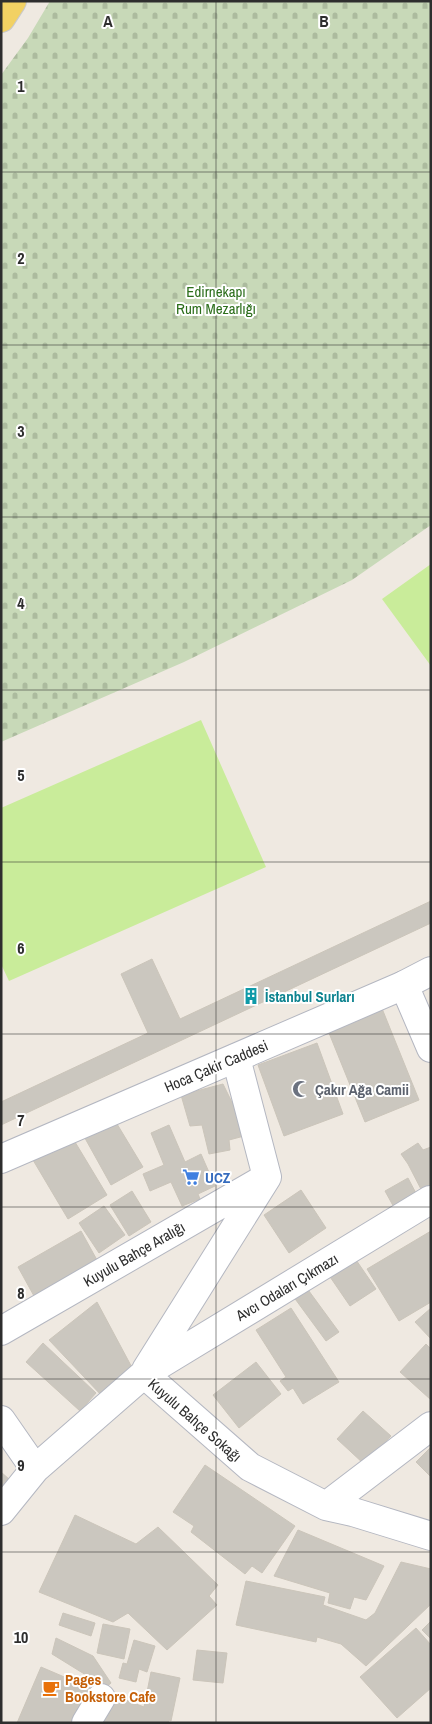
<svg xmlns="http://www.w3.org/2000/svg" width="432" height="1724" font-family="'Archivo Narrow',sans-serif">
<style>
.cemetery{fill:url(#cemetery-stones)}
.pitch{fill:#c9ec9a}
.building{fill:#cbc7bf;stroke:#cbc5ba}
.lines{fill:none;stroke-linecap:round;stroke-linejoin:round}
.street-casing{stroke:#b4b7c1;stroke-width:30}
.secondary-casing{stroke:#b4b7c1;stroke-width:30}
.primary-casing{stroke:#c9c9c9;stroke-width:30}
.street{stroke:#fff;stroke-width:28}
.secondary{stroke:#fff;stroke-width:28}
.primary{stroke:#f2d163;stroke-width:28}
.grid{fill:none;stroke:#2e2e2e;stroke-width:1;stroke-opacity:0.55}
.labels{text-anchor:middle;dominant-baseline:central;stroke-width:4;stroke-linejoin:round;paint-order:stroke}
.park-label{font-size:15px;fill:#2c6e1b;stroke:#fff}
.culture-label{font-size:15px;font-weight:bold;fill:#0d838f;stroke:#fff;text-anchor:start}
.street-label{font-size:15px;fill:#2e2e2e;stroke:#fff}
.worship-label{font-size:15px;font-weight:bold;fill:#5b616d;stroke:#fff;text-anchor:start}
.shop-label{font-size:15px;font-weight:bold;fill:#366cbe;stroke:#fff;text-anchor:start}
.food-label{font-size:15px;font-weight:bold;fill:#c56008;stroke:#fff;text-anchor:start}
.grid-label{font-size:16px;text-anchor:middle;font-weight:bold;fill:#2e2e2e;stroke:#fff;stroke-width:4;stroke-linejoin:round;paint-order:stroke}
</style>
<defs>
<pattern id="cemetery-stones" width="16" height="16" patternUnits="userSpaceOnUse" patternTransform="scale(1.25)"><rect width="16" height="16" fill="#c8d9b8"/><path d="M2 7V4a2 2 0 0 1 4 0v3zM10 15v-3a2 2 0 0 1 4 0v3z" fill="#acbb9e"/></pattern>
</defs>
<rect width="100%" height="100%" fill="#efe9e1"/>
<path class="cemetery" d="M50,1H431V525L352,580L184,662L1,742V75L28,38Z"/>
<path class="pitch" d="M431,564V666L382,599Z
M201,720L266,867L9,981L1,964V808Z"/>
<path class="building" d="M431,901V923L1,1125V1102L148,1033L121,974L152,959L180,1019Z
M381,1006L419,1100L365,1122L327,1028Z
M317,1043L343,1114L284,1136L258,1065Z
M223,1084L248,1135L229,1140L230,1150L209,1154L202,1125L190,1126L181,1095Z
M111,1114L143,1167L111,1185L81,1131Z
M169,1125L185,1162L201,1154L215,1186L198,1194L200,1199L182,1206L171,1182L150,1191L143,1174L164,1165L151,1133Z
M72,1137L107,1195L68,1219L33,1160Z
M418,1143L423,1150L431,1147V1190L423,1193L408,1164L401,1154Z
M408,1178L419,1199L396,1211L385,1191Z
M301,1190L326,1228L289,1253L264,1215Z
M132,1191L151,1222L129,1236L110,1205Z
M104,1206L125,1235L99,1253L79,1223Z
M81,1231L97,1260L34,1296L18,1267Z
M431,1231V1302L399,1321L367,1269Z
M352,1254L376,1289L350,1306L326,1271Z
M306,1287L339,1332L326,1341L293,1296Z
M97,1302L136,1375L103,1397L49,1340Z
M291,1308L339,1382L303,1404L293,1388L288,1391L280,1381L286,1377L256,1330Z
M431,1308V1339L415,1322Z
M43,1343L96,1393L80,1411L26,1362Z
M426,1344L431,1349L430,1399L400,1372Z
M256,1362L281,1394L239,1428L213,1395Z
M363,1411L391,1436L364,1464L337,1439Z
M431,1447V1477L416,1462Z
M205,1465L295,1526L262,1573L252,1566L245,1574L191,1532L194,1526L173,1512Z
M1,1472L10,1480L1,1491Z
M75,1515L136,1544L158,1527L218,1585L209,1596L217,1605L167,1650L128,1613L113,1622L39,1592Z
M298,1530L384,1566L366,1600L354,1597L350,1609L328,1603L330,1593L274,1576Z
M401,1562L431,1569V1604L366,1666L341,1644L317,1637L316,1642L236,1625L246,1581L325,1597L323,1605L366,1620L375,1613Z
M63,1613L95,1623L91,1636L59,1625Z
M431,1621V1639L422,1630Z
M103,1624L130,1629L124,1659L97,1653Z
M416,1628L431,1645V1688L397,1718L360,1677Z
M56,1638L93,1656L111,1683L98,1694L86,1675L52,1654Z
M134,1640L155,1646L147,1672L139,1669L136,1682L119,1678L123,1663L127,1664Z
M197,1650L227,1653L223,1683L193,1680Z
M41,1667L90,1688L75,1723H17Z
M151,1672L180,1678L171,1721L169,1720L168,1723H102L113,1695L144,1707Z"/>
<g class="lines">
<g class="street-casing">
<path id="street" d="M404,985L431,1048
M1,1331L264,1179
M146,1370L267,1177L236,1058
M144,1374L250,1467L326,1506L353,1512L431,1536
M1,1420L35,1469
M326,1506L431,1426
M1,1511L35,1469L144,1374L430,1200L431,1201
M86,1723L101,1698"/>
</g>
<g class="secondary-casing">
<path id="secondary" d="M1,1159L404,985L431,971"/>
</g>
<g class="primary-casing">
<path id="primary" d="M1,18L12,1"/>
</g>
<use href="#street" class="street"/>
<use href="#secondary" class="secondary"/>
<use href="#primary" class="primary"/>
</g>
<path class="grid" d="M216,1V1723M1,172H431M1,345H431M1,517H431M1,690H431M1,862H431M1,1034H431M1,1207H431M1,1379H431M1,1552H431"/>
<defs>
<g id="building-bare" transform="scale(1.35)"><path d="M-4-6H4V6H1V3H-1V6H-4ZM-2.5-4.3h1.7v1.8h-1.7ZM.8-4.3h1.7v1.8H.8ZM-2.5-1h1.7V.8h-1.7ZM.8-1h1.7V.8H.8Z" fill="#0f9aa8" stroke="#fff" stroke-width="2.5" paint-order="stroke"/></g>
<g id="mosque-bare" transform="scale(1.35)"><path d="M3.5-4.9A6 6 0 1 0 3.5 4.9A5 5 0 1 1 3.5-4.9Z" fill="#6b7280" stroke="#fff" stroke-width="2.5" paint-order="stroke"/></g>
<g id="supermarket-bare" transform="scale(1.35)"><path d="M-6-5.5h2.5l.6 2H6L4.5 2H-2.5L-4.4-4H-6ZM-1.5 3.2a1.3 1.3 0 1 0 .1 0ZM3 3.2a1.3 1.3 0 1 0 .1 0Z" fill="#3f7fe0" stroke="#fff" stroke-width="2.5" paint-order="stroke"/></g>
<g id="cafe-bare" transform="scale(1.35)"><path d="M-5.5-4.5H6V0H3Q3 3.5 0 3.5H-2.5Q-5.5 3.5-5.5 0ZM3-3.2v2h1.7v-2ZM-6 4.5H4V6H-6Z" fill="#e8710a" stroke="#fff" stroke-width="2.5" paint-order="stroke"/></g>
</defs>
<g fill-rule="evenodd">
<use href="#building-bare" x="251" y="996"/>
<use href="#mosque-bare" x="301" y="1089"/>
<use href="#supermarket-bare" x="191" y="1177"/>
<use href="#cafe-bare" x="51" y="1688"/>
</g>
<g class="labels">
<g class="park-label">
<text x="216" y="291">Edirnekapı<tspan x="216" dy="17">Rum Mezarlığı</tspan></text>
</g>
<g class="culture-label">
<text x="265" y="996">İstanbul Surları</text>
</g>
<g class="street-label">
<text transform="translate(216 1066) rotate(-23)">Hoca Çakir Caddesi</text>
<text transform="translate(134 1254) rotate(-30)">Kuyulu Bahçe Aralığı</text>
<text transform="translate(287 1287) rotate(-31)">Avcı Odaları Çıkmazı</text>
<text transform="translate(195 1420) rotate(41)">Kuyulu Bahçe Sokağı</text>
</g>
<g class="worship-label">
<text x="315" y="1089">Çakır Ağa Camii</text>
</g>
<g class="shop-label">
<text x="205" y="1177">UCZ</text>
</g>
<g class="food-label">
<text x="65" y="1679">Pages<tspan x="65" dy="17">Bookstore Cafe</tspan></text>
</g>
</g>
<g class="grid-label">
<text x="108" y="27">A</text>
<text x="324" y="27">B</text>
<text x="21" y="92">1</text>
<text x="21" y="264">2</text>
<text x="21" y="437">3</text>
<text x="21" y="609">4</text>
<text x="21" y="781">5</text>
<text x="21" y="954">6</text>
<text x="21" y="1126">7</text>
<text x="21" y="1299">8</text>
<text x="21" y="1471">9</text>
<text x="21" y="1643">10</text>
</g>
<rect width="432" height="1724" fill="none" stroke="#2e2e2e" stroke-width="5"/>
</svg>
